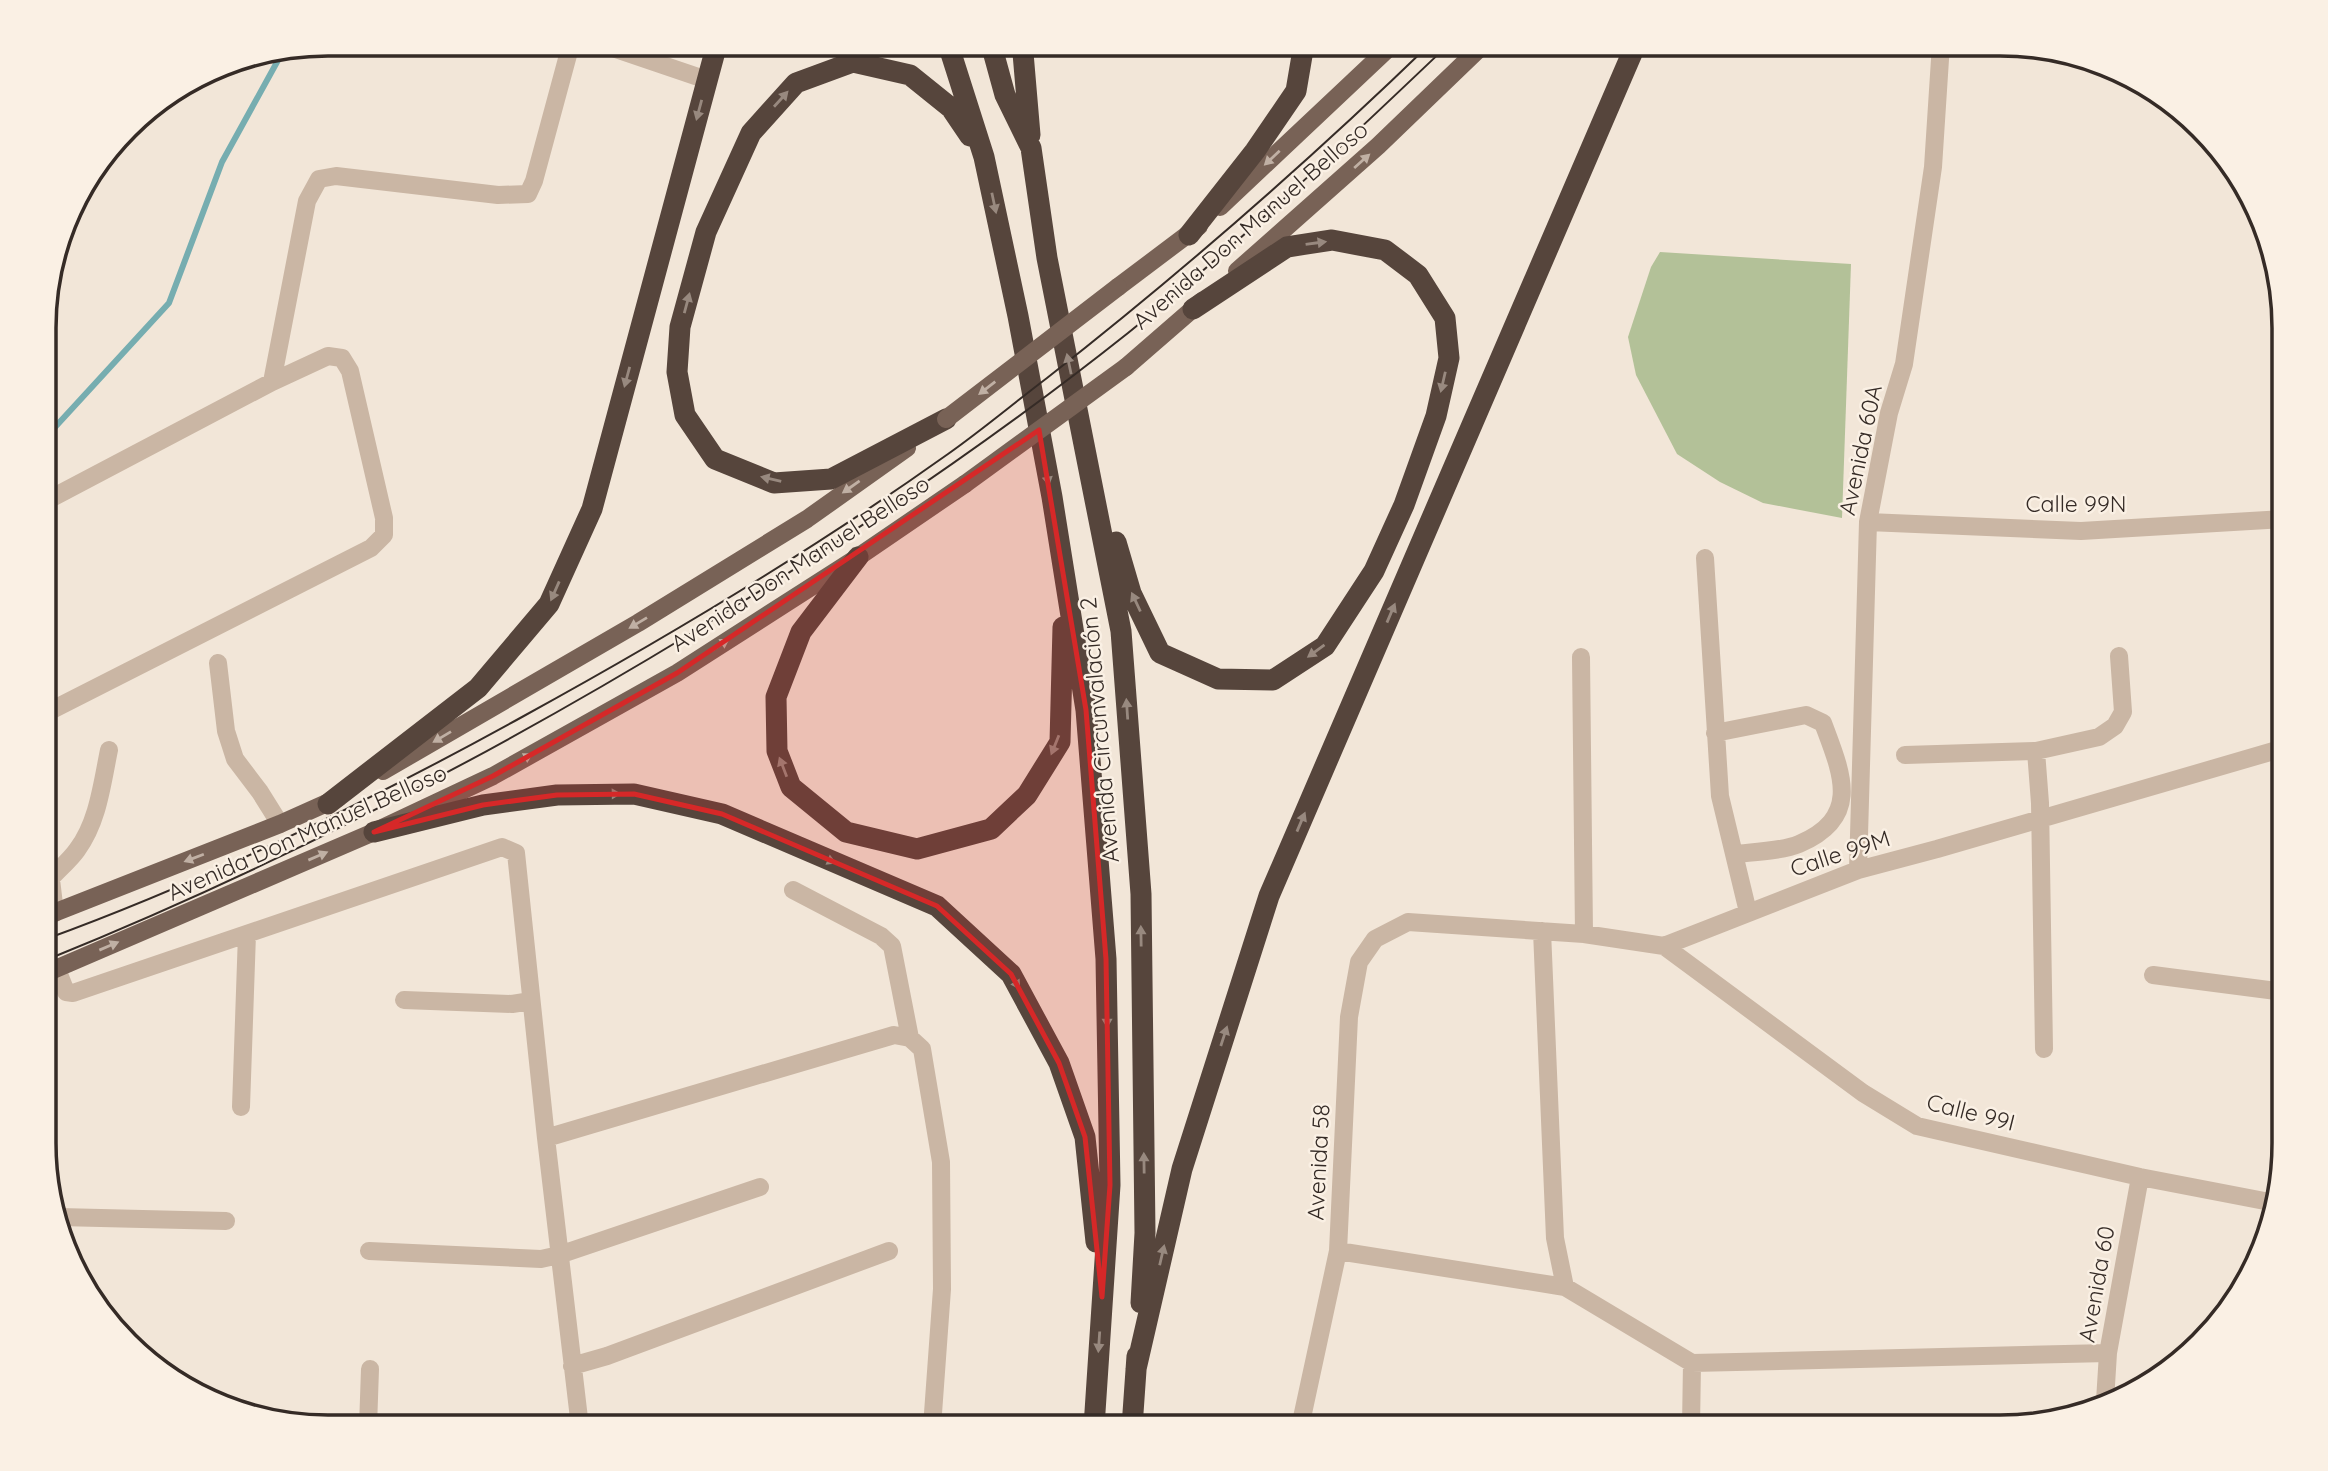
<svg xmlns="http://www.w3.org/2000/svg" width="2328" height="1471" font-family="Quicksand,sans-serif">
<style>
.green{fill:#b3c198}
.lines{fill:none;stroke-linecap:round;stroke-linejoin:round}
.stream{stroke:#76adb0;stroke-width:6}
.minor{stroke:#cab6a4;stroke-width:18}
.major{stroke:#786256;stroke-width:18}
.highway{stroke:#56453c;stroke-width:21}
.tram{stroke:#352b26;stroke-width:2}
.major-bridge{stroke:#786256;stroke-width:18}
.oneway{fill:#98897f}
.oneway2{fill:#c0b0a4}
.marked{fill:#d62828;fill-opacity:0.2;stroke:#d62828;stroke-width:5;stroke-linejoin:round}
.labels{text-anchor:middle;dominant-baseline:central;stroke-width:5;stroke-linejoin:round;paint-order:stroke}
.street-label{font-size:23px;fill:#352b26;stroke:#faf0e4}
.rim{fill:none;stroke:#352b26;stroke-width:3.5}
</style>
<rect width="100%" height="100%" fill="#f2e6d8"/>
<path class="green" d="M1660,252L1851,264L1842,518L1763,503L1720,482L1677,454L1636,375L1628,337L1651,267Z"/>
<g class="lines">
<path class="stream" d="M46,437L169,303L222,162L282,53"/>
<path class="minor" d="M601,44L707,80
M69,215L78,195
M272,382L307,201L319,179L336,176L498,195L528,194L534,181L571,44
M46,501L272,382L328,356L342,358L350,371L384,518V535L371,548L46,713
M1868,522L2081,531L2284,519
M1705,558L1720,796L1748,912
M1581,657L1584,934
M218,663L226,731L235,759L260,792L280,824
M1715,733L1806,715L1823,723C1842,774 1862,817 1799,844C1783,851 1753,852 1735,854
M2036,751L2040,803L2044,1049
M1905,755L2036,751L2099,737L2115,726L2123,712L2119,656
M46,837L55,913
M1858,870L1868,522L1889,413L1904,364L1933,167L1941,44
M51,878C59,869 70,860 77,850C98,822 102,784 109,750
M793,890L881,936L892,946L910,1038
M1542,931L1555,1238L1565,1287
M1664,946L1863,1093L1917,1126L2140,1177L2275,1203
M57,969L66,992L73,993L502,847L516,853L546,1138L580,1427
M2153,975L2284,992
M404,1000L512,1004L531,1001
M241,1107L247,934
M546,1138L894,1035L910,1038L922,1049L941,1162L942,1289L932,1427
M59,1217L226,1221
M369,1251L541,1259L559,1255L760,1187
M1338,1251L1565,1287L1692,1363L2108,1353
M572,1366L607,1356L889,1251
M2105,1401L2108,1353L2140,1177
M368,1427L370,1369
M1300,1427L1338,1251L1349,1017L1359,962L1375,939L1408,922L1584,934L1664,946L1858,870L1937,849L2284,748
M1691,1427L1692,1363"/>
<path class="major" d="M1220,207L1393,44
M1237,271L1378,146L1484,44
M1118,287L1199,226
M1126,367L1202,301
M383,771L638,623L807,519L907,448
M46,916L280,824L338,798
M46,973L374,832L493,776L677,673L858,557L965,484"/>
<path class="highway" d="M948,44L984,157L1018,316L1052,497L1086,710L1106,959L1110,1185L1094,1427
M991,44L1005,95L1031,148L1047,258L1121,631L1141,894L1145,1233L1141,1303
M1025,44L1023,53L1030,135
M1189,235L1255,151L1296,91L1304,44
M946,419L831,479L774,483L715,459L685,415L677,372L680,327L706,232L751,133L796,83L853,62L910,75L951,108L970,136
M1116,542L1131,593L1160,653L1218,679L1273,680L1325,646L1374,571L1404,505L1436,416L1449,358L1445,318L1418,275L1385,250L1332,240L1287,247L1193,309
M858,557L801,632L776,697L777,751L791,787L846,832L917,849L991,829L1027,795L1060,742L1063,627
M328,804L478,688L549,604L592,509L717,44
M374,832L483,805L557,795L634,794L722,814L937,906L1011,974L1059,1063L1085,1137L1096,1242
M1136,1369L1182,1169L1269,896L1636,44
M1132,1427L1137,1356"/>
<path class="tram" d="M46,939C211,879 368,802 522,717C668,637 812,551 948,454C982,430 1014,403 1047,378C1181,273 1308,162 1430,44
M46,960C271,869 488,757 695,631C845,540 991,442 1128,333C1240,243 1345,143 1449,44"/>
<path class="major-bridge" d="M946,419L1118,287
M965,484L1126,367"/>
</g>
<defs><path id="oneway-solid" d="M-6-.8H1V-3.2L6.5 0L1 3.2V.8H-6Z" transform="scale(1.75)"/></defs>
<g class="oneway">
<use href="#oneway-solid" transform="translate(781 99) rotate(-48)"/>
<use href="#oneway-solid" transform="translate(699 110) rotate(105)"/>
<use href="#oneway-solid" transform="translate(994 203) rotate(78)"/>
<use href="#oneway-solid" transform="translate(1316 243) rotate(-8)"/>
<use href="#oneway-solid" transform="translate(687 303) rotate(-75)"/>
<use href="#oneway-solid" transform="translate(1069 364) rotate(-102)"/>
<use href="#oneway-solid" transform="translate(627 377) rotate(105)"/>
<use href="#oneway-solid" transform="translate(1443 382) rotate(103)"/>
<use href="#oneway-solid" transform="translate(1047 475) rotate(80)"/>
<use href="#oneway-solid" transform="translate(771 479) rotate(-167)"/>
<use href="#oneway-solid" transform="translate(555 591) rotate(114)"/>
<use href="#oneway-solid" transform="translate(1136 602) rotate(-115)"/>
<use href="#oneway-solid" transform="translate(1391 613) rotate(-67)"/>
<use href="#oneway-solid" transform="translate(1316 651) rotate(144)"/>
<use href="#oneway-solid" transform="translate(1127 709) rotate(-94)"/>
<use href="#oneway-solid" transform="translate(1055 745) rotate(112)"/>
<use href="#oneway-solid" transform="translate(783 767) rotate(-111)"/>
<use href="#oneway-solid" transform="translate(610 794) rotate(-1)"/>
<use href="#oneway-solid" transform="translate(1301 822) rotate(-67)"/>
<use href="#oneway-solid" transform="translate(826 859) rotate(23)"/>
<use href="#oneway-solid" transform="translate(1141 936) rotate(-91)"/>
<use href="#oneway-solid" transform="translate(1014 980) rotate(57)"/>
<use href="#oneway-solid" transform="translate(1107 1017) rotate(89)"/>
<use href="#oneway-solid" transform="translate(1224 1036) rotate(-72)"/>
<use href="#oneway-solid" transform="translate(1144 1163) rotate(-91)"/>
<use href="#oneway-solid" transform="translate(1162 1255) rotate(-77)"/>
<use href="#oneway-solid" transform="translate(1099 1342) rotate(94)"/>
</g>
<g class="oneway2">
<use href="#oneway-solid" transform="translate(1272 158) rotate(137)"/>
<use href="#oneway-solid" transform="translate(1362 161) rotate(-42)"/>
<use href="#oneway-solid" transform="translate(987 388) rotate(142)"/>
<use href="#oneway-solid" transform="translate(851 487) rotate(145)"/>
<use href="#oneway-solid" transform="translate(638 623) rotate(149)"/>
<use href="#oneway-solid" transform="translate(720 645) rotate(-33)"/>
<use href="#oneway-solid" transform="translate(442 737) rotate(149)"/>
<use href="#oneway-solid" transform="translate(523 759) rotate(-29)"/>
<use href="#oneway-solid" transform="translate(318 856) rotate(-23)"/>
<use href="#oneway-solid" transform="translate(194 858) rotate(159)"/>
<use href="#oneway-solid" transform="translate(109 946) rotate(-23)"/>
</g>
<path class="marked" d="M1039,430L1086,710L1106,959L1110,1185L1102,1297L1085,1137L1059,1063L1011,974L937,906L722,814L634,794L557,795L483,805L374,832L493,776L677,673Z"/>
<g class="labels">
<g class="street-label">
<text transform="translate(1250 225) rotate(-41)">Avenida Don Manuel Belloso</text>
<text transform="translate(1860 450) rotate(-78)">Avenida 60A</text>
<text x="2076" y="503">Calle 99N</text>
<text transform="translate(800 563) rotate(-33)">Avenida Don Manuel Belloso</text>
<text transform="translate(1099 730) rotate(-95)">Avenida Circunvalación 2</text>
<text transform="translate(307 832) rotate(-24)">Avenida Don Manuel Belloso</text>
<text transform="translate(1840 853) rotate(-18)">Calle 99M</text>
<text transform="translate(1971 1112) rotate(14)">Calle 99I</text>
<text transform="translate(1318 1162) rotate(-87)">Avenida 58</text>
<text transform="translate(2096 1284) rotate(-80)">Avenida 60</text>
</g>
</g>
<path d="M0 0H2328V1471H0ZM328 56H2000A272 272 0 0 1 2272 328V1143A272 272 0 0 1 2000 1415H328A272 272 0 0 1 56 1143V328A272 272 0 0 1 328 56Z" fill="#faf0e4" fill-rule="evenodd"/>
<path class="rim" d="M328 56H2000A272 272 0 0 1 2272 328V1143A272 272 0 0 1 2000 1415H328A272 272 0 0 1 56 1143V328A272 272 0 0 1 328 56Z"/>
</svg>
